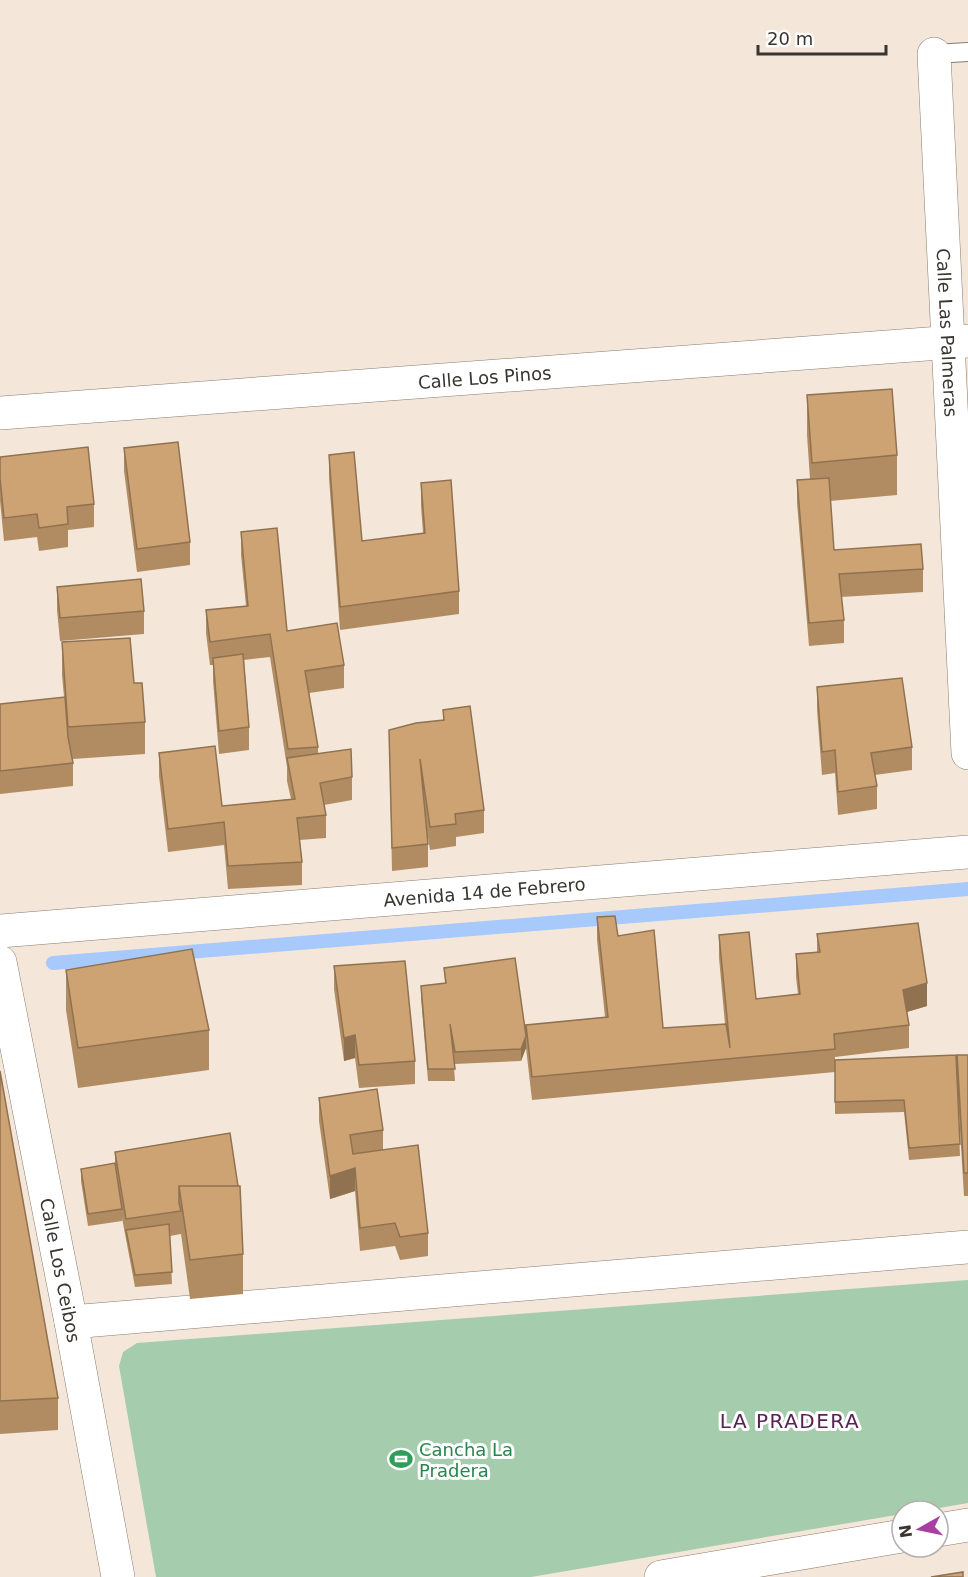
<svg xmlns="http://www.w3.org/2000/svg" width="968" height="1577" font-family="'DejaVu Sans',sans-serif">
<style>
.green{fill:#a5cdad}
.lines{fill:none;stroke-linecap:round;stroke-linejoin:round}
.stream{stroke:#a8c9fc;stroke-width:14}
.service-casing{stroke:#877c71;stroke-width:20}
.minor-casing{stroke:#877c71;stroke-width:34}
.service{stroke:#fff;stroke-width:18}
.minor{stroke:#fff;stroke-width:33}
.wall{fill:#b18c63}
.shaded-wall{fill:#907250}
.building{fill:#cea373;stroke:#907250;stroke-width:1.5}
.labels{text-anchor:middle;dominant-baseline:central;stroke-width:6;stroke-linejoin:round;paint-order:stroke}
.street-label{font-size:18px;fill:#393530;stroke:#fff}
.leisure-label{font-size:18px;fill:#27864d;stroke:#fff;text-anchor:start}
.neighbourhood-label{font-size:20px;letter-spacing:1.5px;fill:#572352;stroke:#fff}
</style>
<rect width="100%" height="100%" fill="#f4e7da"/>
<path class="green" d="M968,1280V1503L922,1511H902V1514L531,1577H156L119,1366L123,1352L137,1343Z"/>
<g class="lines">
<path class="stream" d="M53,963L968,889"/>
<g class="service-casing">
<path id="service" d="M934,54L968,52"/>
</g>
<g class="minor-casing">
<g id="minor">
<path id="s1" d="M934,54L968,753"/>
<path id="s2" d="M0,413L968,341"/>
<path id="s3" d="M0,931L968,852"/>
<path id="s4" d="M0,962L71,1322L118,1577"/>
<path d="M71,1322L968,1247"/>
<path d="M938,1530L968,1525"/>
<path d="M661,1577L902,1536"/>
</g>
</g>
<use href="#service" class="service"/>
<use href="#minor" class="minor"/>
</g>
<path class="wall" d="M807,395L897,455V495L830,501L834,550L923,569V592L841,597L844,620V643L809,646L797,503V480L810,479L807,435Z
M124,448L190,542V565L137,572L124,471Z
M329,455L362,541L423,533L421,506V483L459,591V614L340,630L329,478Z
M0,457L94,504V527L68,530V547L39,551L37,537L4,541L0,501Z
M241,532L287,631L344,665V688L309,693L318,747V753L352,777V800L324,805L326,815V838L300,840L302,862V885L228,889L224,845L168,852L159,776V753L222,806L291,799L287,781V767L270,657L244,660L249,727V750L219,754L213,681V665H210L206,633V610L246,606L241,555Z
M57,587L144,611V634L60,641L57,610Z
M62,642L134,683L145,722V754L73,759V786L0,794V704L64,697L62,675Z
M817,687L912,747V770L875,775L877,786V809L838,815L835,773L822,775L817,710Z
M443,710L484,810V833L456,837V846L430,850L427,830L428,844V867L392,871L389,730L443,720Z
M597,917L618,936L663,1028L725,1024L719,958V935L756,999L798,994L796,977V954L817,952V934L927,1006L907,1012L909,1025V1048L835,1057V1060L968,1055V1196H964L958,1097L960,1156L909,1160L904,1112L835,1114V1072L532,1100L526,1048L521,1061L455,1064L453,1054L455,1081H428L421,998V986L445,983L444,968L526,1036V1025L605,1017L597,940Z
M334,966L415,1061V1084L359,1088L355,1058L344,1061L334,989Z
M66,970L209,1030V1070L78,1088L66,1010Z
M0,1071L58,1398V1430L0,1434Z
M319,1098L383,1130V1150L428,1233V1256L400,1260L395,1246L360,1251L355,1191L330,1199L319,1121Z
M230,1133L243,1254V1294L190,1299L181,1234L170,1236L172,1284L135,1287L122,1218V1221L88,1226L81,1181V1169L115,1163V1152Z"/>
<path class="shaded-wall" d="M927,983V1006L903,1013V990Z
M355,1035V1058L344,1061V1038Z
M526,1036V1048L521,1061V1049Z
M355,1168V1191L330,1199V1176Z"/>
<path class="building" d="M892,389L897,455L812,463L807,395Z
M178,442L190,542L137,549L124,448Z
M88,447L94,504L67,507L68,524L39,528L37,514L4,518L0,478V457Z
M354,452L362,541L425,533L421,483L451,480L459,591L340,607L329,455Z
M829,478L834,550L921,544L923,569L839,574L844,620L809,623L797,480Z
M277,528L287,631L337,623L344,665L305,671L318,747L288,749L270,634L210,642L206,610L248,606L241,532Z
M141,579L144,611L60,618L57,587Z
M130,638L134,683H142L145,722L68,727L62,642Z
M243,654L249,727L219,731L213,658Z
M902,678L912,747L871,753L877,786L838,792L835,750L822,752L817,687Z
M65,697L68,737L73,763L0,771V704Z
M470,706L484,810L455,814L456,824L430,827L420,759L428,844L392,848L389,730L416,723L444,720L443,710Z
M215,746L222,806L295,799L287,758L351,749L352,777L320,783L326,815L297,818L302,862L228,866L224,822L168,829L159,753Z
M615,916L618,936L654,930L663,1028L726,1024L730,1048L719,935L749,932L756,999L800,994L796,954L820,952L817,934L918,923L927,983L903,990L909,1025L834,1034L835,1049L532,1077L526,1025L608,1017L597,917Z
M192,949L209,1030L78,1048L66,970Z
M515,958L526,1036L521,1049L455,1052L450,1024L455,1069H428L421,986L446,983L444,968Z
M405,961L415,1061L359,1065L355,1035L344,1038L334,966Z
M956,1055L960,1144L909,1148L904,1100L835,1102V1060Z
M957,1055H968V1173H964Z
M0,1071L58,1398L0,1401Z
M377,1089L383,1130L350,1135L353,1154L418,1145L428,1233L400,1237L395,1223L360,1228L355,1168L330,1176L319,1098Z
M230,1133L238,1186H179V1203L181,1211L126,1219L115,1152Z
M115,1163L122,1209L88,1214L81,1169Z
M179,1186H240L243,1254L190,1260Z
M169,1224L172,1272L135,1275L126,1230Z
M963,1572V1577H931Z"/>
<defs>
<g id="stadium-bare" transform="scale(1.8)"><path d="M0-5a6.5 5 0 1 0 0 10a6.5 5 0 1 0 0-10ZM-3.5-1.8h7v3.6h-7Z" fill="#2e9e5b" stroke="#fff" stroke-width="2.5" paint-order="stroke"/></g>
</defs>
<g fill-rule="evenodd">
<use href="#stadium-bare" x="401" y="1459"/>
</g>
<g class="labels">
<g class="street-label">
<text stroke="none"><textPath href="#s1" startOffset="279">Calle Las Palmeras</textPath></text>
<text stroke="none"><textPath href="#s2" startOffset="486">Calle Los Pinos</textPath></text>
<text stroke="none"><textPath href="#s3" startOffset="486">Avenida 14 de Febrero</textPath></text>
<text stroke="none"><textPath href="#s4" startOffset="314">Calle Los Ceibos</textPath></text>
</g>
<g class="leisure-label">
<text x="419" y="1449">Cancha La<tspan x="419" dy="21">Pradera</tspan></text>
</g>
<g class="neighbourhood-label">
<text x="790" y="1421">LA PRADERA</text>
</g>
</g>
<g transform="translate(920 1529) rotate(261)"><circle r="28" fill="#ffffff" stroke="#b0aeac" stroke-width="1.5"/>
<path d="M0-4.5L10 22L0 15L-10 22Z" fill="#a83fa1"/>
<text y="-9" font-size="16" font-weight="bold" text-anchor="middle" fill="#393530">N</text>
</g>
<path d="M758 45v9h128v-9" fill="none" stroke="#393530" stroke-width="3"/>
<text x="767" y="45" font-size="18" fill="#393530" stroke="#ffffff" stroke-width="4.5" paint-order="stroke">20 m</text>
</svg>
